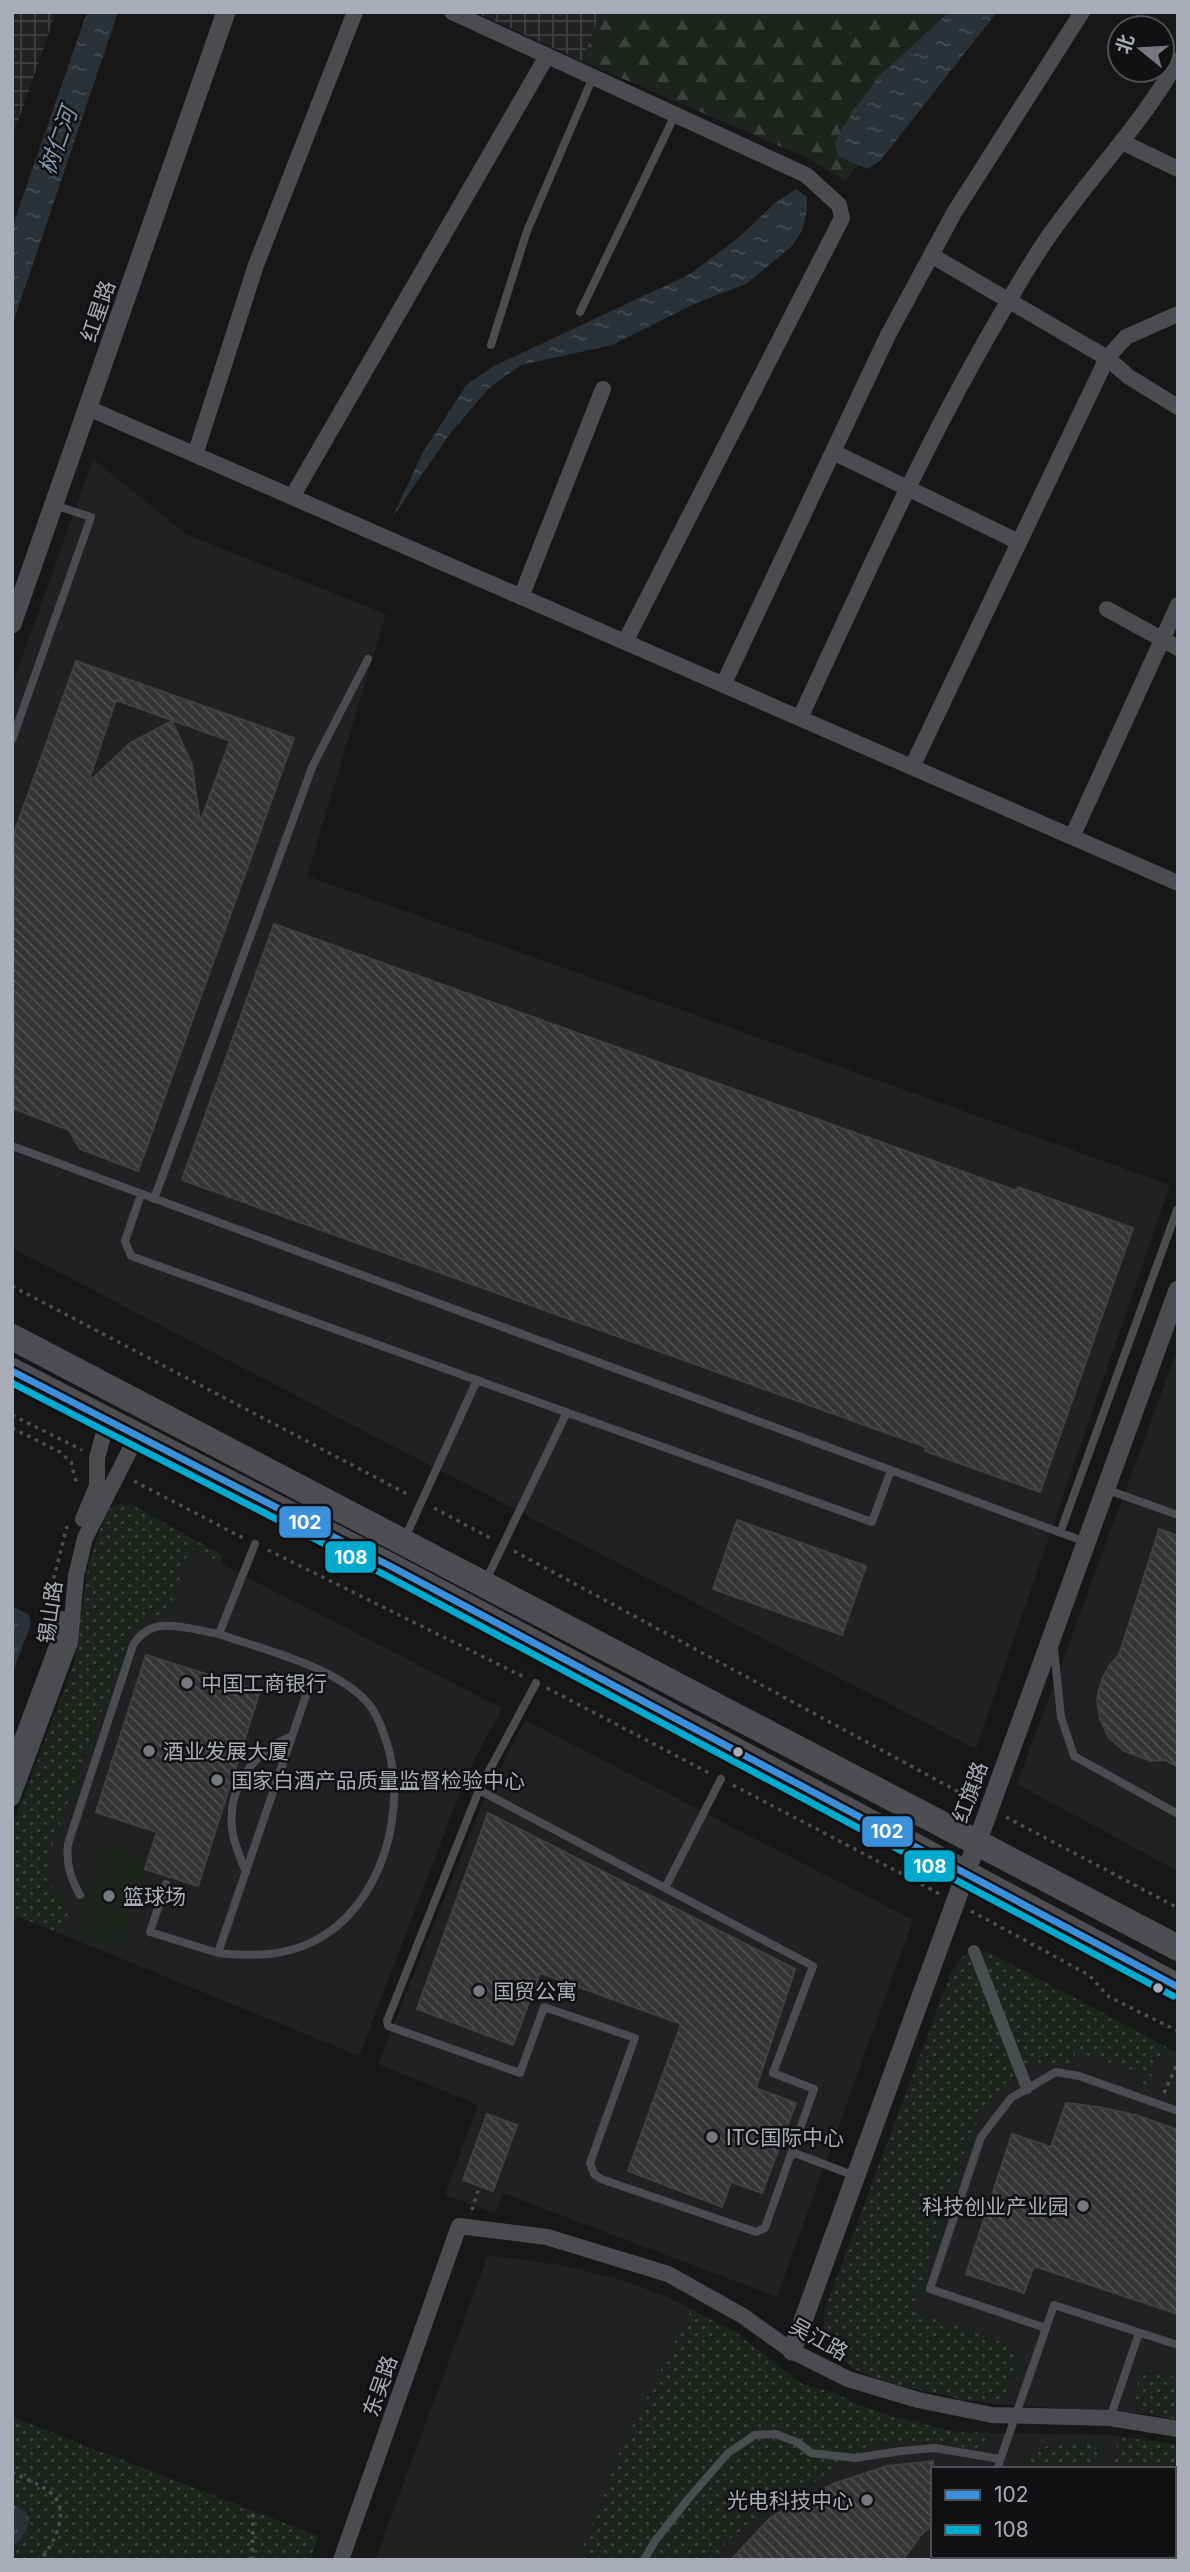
<svg xmlns="http://www.w3.org/2000/svg" width="1190" height="2572" font-family="Inter,'Noto Sans SC',sans-serif">
<style>
.built{fill:#212123;fill-rule:evenodd}
.industrial{fill:url(#industrial-grid)}
.green{fill:url(#green-dots)}
.forest{fill:url(#forest-firs)}
.pitch{fill:#1d241e}
.water{fill:url(#water-ripples)}
.building{fill:url(#building-back-hatch);stroke:#3f4043;stroke-width:2;fill-rule:evenodd}
.lines{fill:none;stroke-linecap:round;stroke-linejoin:round}
.path{stroke:#4d4e52;stroke-width:3.5;stroke-dasharray:3.5 5;stroke-linecap:butt}
.service{stroke:#4b4c50;stroke-width:8}
.pedestrian{stroke:#4b4c50;stroke-width:12}
.minor{stroke:#4b4c50;stroke-width:16}
.tertiary{stroke:#4b4c50;stroke-width:19}
.trunk{stroke:#4e4e52;stroke-width:26}
.bus-1-casing{stroke:#111113;stroke-width:12}
.bus-2-casing{stroke:#111113;stroke-width:12}
.bus-1{stroke:#3a90db;stroke-width:7}
.bus-2{stroke:#00a9ce;stroke-width:7}
.poi-dot{fill:#757880;stroke:#111113;stroke-width:2.5}
.bus-dot{fill:#a8adb8;stroke:#111113;stroke-width:2.5}
.labels{text-anchor:middle;dominant-baseline:central;stroke-width:5;stroke-linejoin:round;paint-order:stroke}
.street-label{font-size:21px;fill:#a8adb8;stroke:#111113}
.poi-label{font-size:21px;fill:#a8adb8;stroke:#111113;text-anchor:start}
.water-label{font-size:23px;font-style:italic;fill:#7f9bb3;stroke:#111113}
.line-badge{stroke:#111113;stroke-width:2.5}
.badge-label{font-size:19px;text-anchor:middle;font-weight:bold;fill:#fff}
</style>
<defs>
<pattern id="industrial-grid" width="8" height="8" patternUnits="userSpaceOnUse" patternTransform="scale(1.75)"><rect width="8" height="8" fill="#212123"/><path d="M0 4h8M4 0v8" fill="none" stroke="#3e3f41"/></pattern>
<pattern id="green-dots" width="8" height="8" patternUnits="userSpaceOnUse" patternTransform="scale(1.75)"><rect width="8" height="8" fill="#1d241e"/><path d="M2 2h.1M6 6h.1" fill="none" stroke="#3b413d" stroke-width="1.8" stroke-linecap="round"/></pattern>
<pattern id="forest-firs" width="22" height="20" patternUnits="userSpaceOnUse" patternTransform="scale(1.75)"><rect width="22" height="20" fill="#1d241e"/><path d="M5 1l3.5 6h-7zM16 11l3.5 6h-7z" fill="#3b413d"/></pattern>
<pattern id="water-ripples" width="26" height="14" patternUnits="userSpaceOnUse" patternTransform="scale(1.75)"><rect width="26" height="14" fill="#2a3239"/><path d="M2 4q2-2 4 0t4 0M15 11q2-2 4 0t4 0" fill="none" stroke="#464d54"/></pattern>
<pattern id="building-back-hatch" width="6" height="6" patternUnits="userSpaceOnUse" patternTransform="scale(1.75)"><rect width="6" height="6" fill="#353536"/><path d="M-1 5l2 2M0 0l6 6M5-1l2 2" fill="none" stroke="#4f5051"/></pattern>
</defs>
<rect width="100%" height="100%" fill="#171717"/>
<path class="built" d="M93,459L186,534L386,614L307,876L1170,1185L976,1749L12,1248V686Z
M1178,1348V1871L1017,1784Z
M161,1533L502,1708L468,1772L359,2056L17,1916Z
M525,1720L913,1920L777,2297L503,2193L495,2213L445,2195L478,2105L378,2064L482,1804Z
M986,1952L1178,2053V2420L1149,2414L996,2404L958,2399L853,2369L839,2356L829,2342L824,2330V2312L951,1973L964,1955Z
M488,2255L560,2265L625,2281L670,2298L735,2332L802,2384L835,2393L857,2404L895,2417L956,2432L1110,2435L1178,2445V2560H375ZM933,2469H1174V2556H933Z"/>
<path class="industrial" d="M12,12H56L12,139Z
M475,12H601L582,61Z"/>
<path class="green" d="M123,1503L134,1506L224,1556L220,1563L190,1548L167,1616C147,1616 138,1620 129,1638L47,1860C47,1893 59,1891 68,1915L61,1934L17,1916L12,1928V1827L74,1663L88,1567L105,1512L112,1506Z
M971,1952H986L1000,1958L1166,2047L1155,2063L1148,2091L1137,2087L1141,2073L1076,2052L1071,2064L1039,2063L1008,2081L993,2096L971,2134L912,2311L1011,2345C1024,2359 1010,2394 996,2404C968,2400 942,2395 915,2389C870,2378 824,2368 824,2312L951,1973L964,1955Z
M691,2310L735,2332L802,2384L835,2393L857,2404L895,2417L956,2432L982,2433L987,2441L983,2448L977,2450L929,2441L876,2445L781,2502L726,2542L714,2560H578L620,2451Z
M1143,2368L1178,2378V2420L1149,2414L1137,2403L1135,2392Z
M12,2417L318,2536L310,2560H12Z
M1110,2435L1178,2445V2548L1174,2547V2469H1110L1118,2443Z
M1068,2442L1102,2443L1093,2469H1015C1029,2452 1046,2444 1068,2442Z
M965,2556H1063L1062,2560H962Z"/>
<path class="forest" d="M601,12H987L845,181L809,159L582,61Z"/>
<path class="pitch" d="M101,1843L146,1857L117,1949L71,1935Z"/>
<path class="water" d="M87,12H118L12,326V228Z
M949,12H997L880,161L867,169L838,156L835,144L841,130L877,78Z
M796,189L807,197V210L802,231L792,246L746,284L696,303L612,345L521,365L489,388L449,435L392,518L422,454L466,385L494,366L690,274L737,239L775,203Z
M12,1606L29,1615L31,1624L12,1674Z
M12,2504L27,2513L30,2521L20,2541L12,2546Z"/>
<path class="building" d="M76,661L294,738L138,1171L80,1149L69,1130L12,1108V839ZM116,700L230,741L200,822L192,765L172,721L130,743L88,783Z
M274,924L1017,1191L1018,1187L1133,1228L1040,1492L925,1451L926,1447L182,1180Z
M737,1520L866,1566L842,1635L713,1589Z
M1159,1529L1178,1536V1767L1165,1760L1151,1761L1124,1751L1109,1738L1100,1719L1097,1699L1102,1679L1109,1666L1119,1655Z
M146,1655L260,1691L198,1886L145,1869L157,1832L96,1812Z
M488,1813L795,1969L756,2088L796,2103L762,2193L731,2182L722,2207L628,2171L681,2024L540,1973L513,2045L417,2009Z
M1066,2103L1098,2107L1136,2115L1178,2130V2314L1034,2266L1024,2293L966,2274L1012,2134L1051,2147Z
M487,2114L517,2125L493,2191L463,2180Z
M933,2461V2524L920,2536L903,2560H731L771,2517L833,2484L887,2466Z"/>
<g class="lines">
<path class="path" d="M12,1286L411,1496
M12,1415L82,1450
M12,1428L60,1452L71,1462L77,1485
M134,1481L245,1539
M434,1508L492,1539
M268,1550L524,1677
M514,1551L972,1799
M53,1604L54,1577L67,1526
M547,1688L711,1774
M733,1785L940,1894
M1006,1817L1178,1908
M971,1911L1089,1975L1109,1997L1178,2031
M1164,2093L1178,2062
M472,2210L479,2188
M12,2472C25,2479 41,2484 52,2494C71,2511 54,2544 40,2560
M252,2560L253,2514"/>
<path class="service" d="M580,312L675,115
M491,345L527,231L593,77
M12,740L91,517L54,505
M12,1146L1086,1542
M141,1194L125,1241L131,1256L872,1522L891,1470
M154,1199L313,765L368,659
M1105,1489L1178,1515
M1060,1533L1177,1210
M404,1540L477,1380
M255,1544L219,1634C264,1650 334,1666 367,1702C376,1712 380,1722 384,1735C411,1805 383,1908 312,1942C282,1957 250,1956 218,1953L315,1669
M486,1580L567,1412
M1054,1649L1061,1717L1074,1756L1178,1814
M479,1790L813,1966L773,2073L814,2089L765,2228L756,2232L601,2179L594,2174L590,2163L635,2038L544,2007L520,2073L388,2026L387,2021L479,1790L536,1683
M246,1872C241,1860 236,1848 233,1835C225,1790 252,1752 292,1736
M166,1884L150,1932L218,1953
M665,1888L721,1779
M80,1895C70,1877 66,1864 68,1844L133,1645C153,1613 187,1629 219,1634
M792,2152L855,2176
M1046,2328L930,2289L981,2137L1011,2098L1056,2072L1079,2076L1178,2111
M1110,2418L1139,2333
M997,2469L1054,2305L1178,2345
M644,2560L655,2541L689,2498L728,2453L755,2435L775,2434L797,2442L811,2453L855,2458L901,2451L935,2448L1000,2459
M935,2560L939,2556"/>
<path class="pedestrian" d="M974,1951L1027,2088"/>
<path class="minor" d="M452,12L806,175L839,205L842,218L625,642
M1122,142L1178,169
M931,255L1107,358L1129,377L1178,407
M88,408L1178,883
M833,452L1019,542
M195,455L256,265L355,12
M292,497L547,56
M521,597L603,389
M1107,609L1178,648
M723,685L888,335L954,213L1082,12
M800,718C865,578 928,436 1008,302C1024,274 1042,244 1062,218C1100,166 1146,117 1178,60
M912,767L1107,358L1126,337L1178,314
M1072,837L1178,605
M83,1519L97,1486V1458L107,1421
M12,1766L60,1638L62,1619
M12,1798L70,1642L76,1576L85,1538L137,1436
M341,2560L459,2226L547,2237L668,2274L743,2316L792,2351L848,2379L918,2400L992,2415L1110,2418L1178,2429"/>
<path class="tertiary" d="M12,624L226,12
M792,2351L1178,1290"/>
<path class="trunk" d="M12,1337L1178,1948
M12,1371L392,1567L1178,1987"/>
<g class="bus-1-casing">
<path id="bus-1" d="M12,1371L392,1567L1178,1987"/>
</g>
<g class="bus-2-casing">
<path id="bus-2" d="M12,1383L387,1576L1173,1996"/>
</g>
<use href="#bus-1" class="bus-1"/>
<use href="#bus-2" class="bus-2"/>
</g>
<g class="poi-dot">
<circle cx="187" cy="1683" r="7"/>
<circle cx="149" cy="1751" r="7"/>
<circle cx="217" cy="1780" r="7"/>
<circle cx="109" cy="1896" r="7"/>
<circle cx="479" cy="1991" r="7"/>
<circle cx="712" cy="2137" r="7"/>
<circle cx="1083" cy="2206" r="7"/>
<circle cx="867" cy="2500" r="7"/>
</g>
<g class="bus-dot">
<circle cx="738" cy="1752" r="6"/>
<circle cx="1158" cy="1988" r="6"/>
</g>
<g class="labels">
<g class="street-label">
<text transform="translate(98 311) rotate(-71)">红星路</text>
<text transform="translate(50 1612) rotate(-82)">锡山路</text>
<text transform="translate(970 1792) rotate(-70)">红旗路</text>
<text transform="translate(819 2339) rotate(29)">吴江路</text>
<text transform="translate(380 2386) rotate(-71)">东吴路</text>
</g>
<g class="poi-label">
<text x="201" y="1683">中国工商银行</text>
<text x="163" y="1751">酒业发展大厦</text>
<text x="231" y="1780">国家白酒产品质量监督检验中心</text>
<text x="123" y="1896">篮球场</text>
<text x="493" y="1991">国贸公寓</text>
<text x="726" y="2137">ITC国际中心</text>
<text x="1069" y="2206" text-anchor="end">科技创业产业园</text>
<text x="853" y="2500" text-anchor="end">光电科技中心</text>
</g>
<g class="water-label">
<text transform="translate(58 141) rotate(-70)">树仁河</text>
</g>
</g>
<g class="line-badge">
<rect x="278" y="1505" width="54" height="34" rx="7" fill="#3a90db"/>
<rect x="324" y="1540" width="53" height="34" rx="7" fill="#00a9ce"/>
<rect x="861" y="1815" width="53" height="33" rx="7" fill="#3a90db"/>
<rect x="903" y="1849" width="53" height="34" rx="7" fill="#00a9ce"/>
</g>
<g class="badge-label">
<text x="305" y="1529">102</text>
<text x="351" y="1564">108</text>
<text x="887" y="1838">102</text>
<text x="930" y="1873">108</text>
</g>
<rect width="1190" height="2572" fill="none" stroke="#a8adb8" stroke-width="28"/>
<rect x="931" y="2467" width="245" height="91" fill="#111113" stroke="#4d4f55" stroke-width="2"/>
<rect x="945" y="2490" width="35" height="10" fill="#3a90db" stroke="#4d4f55" stroke-width="2"/>
<text x="994" y="2502" font-size="21" fill="#a8adb8">102</text>
<rect x="945" y="2525" width="35" height="10" fill="#00a9ce" stroke="#4d4f55" stroke-width="2"/>
<text x="994" y="2537" font-size="21" fill="#a8adb8">108</text>
<g transform="translate(1141 49) rotate(288)"><circle r="33" fill="#111113" stroke="#4d4f55" stroke-width="2"/>
<path d="M0-5L12 26L0 18L-12 26Z" fill="#757880"/>
<text y="-10" font-size="19" font-weight="bold" text-anchor="middle" fill="#a8adb8">北</text>
</g>
</svg>
